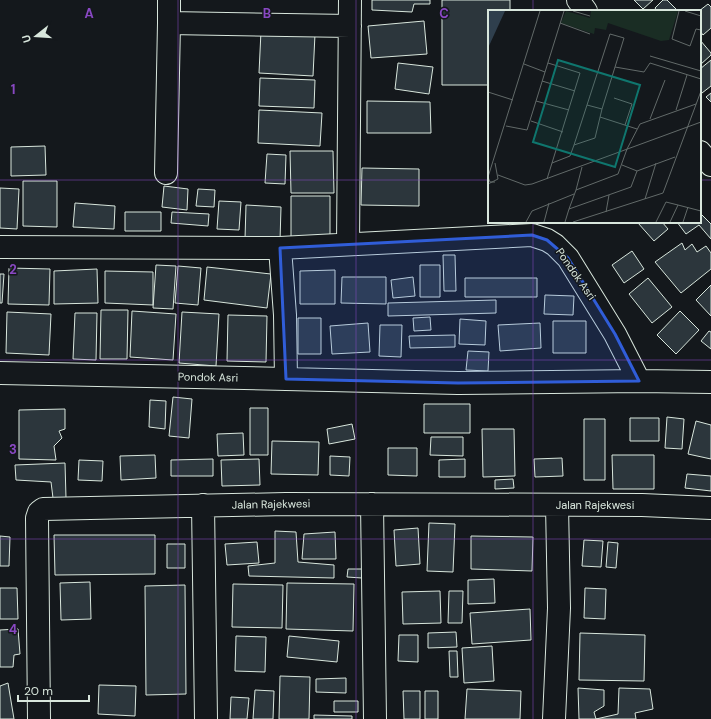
<svg xmlns="http://www.w3.org/2000/svg" width="711" height="719" font-family="'DM Sans',sans-serif">
<style>
.building{fill:#2c363c;stroke:#d8e6dc}
.lines{fill:none;stroke-linecap:round;stroke-linejoin:round}
.minor-casing{stroke:#d8e6dc;stroke-width:24}
.minor{stroke:#14181c;stroke-width:22}
.marked{fill:#305dd8;fill-opacity:0.2;stroke:#305dd8;stroke-width:3;stroke-linejoin:round}
.grid{fill:none;stroke:#8948c3;stroke-width:1;stroke-opacity:0.55}
.labels{text-anchor:middle;dominant-baseline:central;stroke-width:3;stroke-linejoin:round;paint-order:stroke}
.street-label{font-size:11px;fill:#d8e6dc;stroke:#14181c}
.inset-road{fill:none;stroke:#626a69;stroke-width:1}
.view{fill:#0f766e;fill-opacity:0.15;stroke:#0f766e;stroke-width:2}
.inset-edge{fill:none;stroke:#d8e6dc;stroke-width:2}
.grid-label{font-size:13px;text-anchor:middle;font-weight:bold;fill:#8948c3;stroke:#14181c;stroke-width:3;stroke-linejoin:round;paint-order:stroke}
</style>
<rect width="100%" height="100%" fill="#14181c"/>
<path class="building" d="M372,0H430V4H414L412,12L372,10Z
M442,0H510V11H489V85H442Z
M634,0H653L643,9Z
M663,0H667L678,11H657L655,8Z
M708,4L711,7V28L703,35L700,31L699,11Z
M424,21L427,54L371,58L368,26Z
M261,31L315,34L313,76L259,73Z
M700,40L711,53V55L700,65Z
M711,60V86L702,93L700,91V69Z
M398,63L433,67L429,94L395,89Z
M260,78L315,80L314,108L259,106Z
M711,93V102L706,97Z
M367,101L430,102L431,133H367Z
M259,110L322,113L320,146L258,143Z
M45,146L46,175L11,176V147Z
M290,151H333L334,193H291Z
M267,154L286,155L285,184L265,183Z
M362,168L419,169V206L361,205Z
M23,181H57V227L23,226Z
M164,186L188,189L187,210L162,207Z
M0,188L19,189L17,229L0,228Z
M198,189L215,190L214,207L196,206Z
M291,196H330V238H291Z
M219,201L241,202L239,230L217,229Z
M75,203L115,206L114,229L73,227Z
M246,205L281,207L280,241L245,239Z
M125,212H161V231H125Z
M172,212L209,214L208,226L171,223Z
M700,213L711,224V239L699,225L686,234L677,222H700Z
M640,222H662L668,229L654,241L638,223Z
M682,243L685,250L692,244L697,252L706,246L711,253V269L681,293L655,262Z
M632,251L644,269L624,283L612,265Z
M443,255H455L456,291H444Z
M156,265L176,266L173,309L153,308Z
M420,265H440V297H420Z
M178,266L201,268L198,305L175,303Z
M207,267L271,274L267,308L204,300Z
M9,268L50,269L49,305L8,304Z
M97,269L98,303L54,304V271Z
M335,270V304H300V271Z
M105,271L153,272V305L105,303Z
M0,274H4L2,303H0Z
M342,277H386V304L341,303Z
M413,277L415,296L393,298L391,280Z
M465,278H537V297H465Z
M648,278L672,307L652,323L629,294Z
M711,285V316L696,300Z
M545,295L574,296L573,315L544,314Z
M496,300V313L388,316V303Z
M101,310H128L127,359H100Z
M132,311L176,314L173,360L130,357Z
M680,311L699,330L676,354L657,335Z
M7,312L51,314L49,355L6,353Z
M182,312L219,314L216,366L179,363Z
M75,313H97L96,360L73,359Z
M228,315L267,316L266,362L227,361Z
M430,317L431,330L414,331L413,318Z
M298,318H321V354H298Z
M460,319L486,321L485,345L459,344Z
M553,321H586V353H553Z
M368,323L370,352L332,354L330,326Z
M540,323L541,348L500,351L498,325Z
M380,325H402L401,357L379,356Z
M709,331L711,332V349L701,341Z
M455,335V347L410,348L409,336Z
M468,351L489,352L488,371L466,370Z
M173,397L192,399L189,438L169,436Z
M150,400L166,401L165,429L149,427Z
M424,404H470V433H424Z
M250,408H268V455H250Z
M65,409V429L59,431L62,438L54,446L56,460L19,459V410Z
M667,417L684,419L682,449L665,448Z
M630,418H659V441H630Z
M584,419H605V480H584Z
M696,421L711,425V459L688,454Z
M352,424L355,439L329,444L327,429Z
M482,429H514L515,476L483,477Z
M243,433L244,455L218,456L217,434Z
M431,437H463V456L430,455Z
M272,441L319,442L318,475L271,474Z
M388,448H417V476L388,475Z
M155,455L156,478L121,480L120,456Z
M612,455H654V489H613Z
M330,456L350,457L349,476L330,475Z
M562,458L563,476L535,477L534,459Z
M213,459V476H171V460Z
M259,459L260,485L222,486L221,460Z
M465,459V477H439V460Z
M79,460L103,461L102,481L78,480Z
M65,463L66,498H53L51,482L16,480L15,465Z
M687,474L711,476V491L685,488Z
M513,479L514,488L495,489V480Z
M429,523L455,524L453,572L427,571Z
M418,528L420,564L396,566L394,530Z
M275,531L296,532L298,562L334,565V578L249,576L248,566L275,563Z
M335,532L336,559H302L304,534Z
M54,535H155V574L55,575Z
M0,536L10,537L9,566H0Z
M471,536L533,537L532,571L471,569Z
M584,540L603,541L601,567L582,566Z
M257,542L259,563L227,565L225,544Z
M608,542L618,543L616,568L606,567Z
M167,544H185V568H167Z
M348,569H362V578L347,577Z
M494,579L495,603L468,604V580Z
M90,582L91,619L61,620L60,583Z
M287,583L354,584L353,631L286,629Z
M233,584L283,585L282,628L232,627Z
M185,585L186,694L146,695L145,586Z
M0,588H17L18,619H0Z
M585,588L606,589L605,619L584,618Z
M440,591L441,623L403,624L402,592Z
M449,591H463L462,623H448Z
M530,609L531,640L472,644L470,613Z
M18,629L20,654L14,655L13,667H0V630Z
M456,632L457,647L428,648V633Z
M580,633L645,635L644,681L579,680Z
M399,635H418V662L398,661Z
M236,636L266,637L265,672L235,671Z
M289,636L339,641L337,662L287,657Z
M492,646L494,681L464,683L462,648Z
M449,651H457L458,677H450Z
M280,676L310,677L309,719H279Z
M346,678V693L316,692V679Z
M8,683L14,719H0V686Z
M99,685L136,686L135,716L98,714Z
M578,688L604,690V706L594,712L596,719L618,714L619,688L650,689L653,709L635,713L636,719H579Z
M467,689L521,691L520,719H465Z
M255,690L274,691L273,719H253Z
M403,691H420V719H404Z
M425,691H438V719H425Z
M231,697L249,698L247,719H230Z
M334,701H358V712H334Z
M314,715L352,716V719H314Z"/>
<g class="lines">
<g class="minor-casing">
<path id="minor" d="M578,0L586,11
M169,23V0
M700,152L711,165
M166,173L169,23L350,26
M348,244L350,0
M0,247L280,248
M0,373L286,379L285,315L280,248L532,235L547,240L555,245L568,258L615,334L639,381L711,382
M286,379L458,383L639,381
M372,504L375,719
M203,505L206,719
M39,719L37,518L39,512L43,509L286,504L642,505L711,508
M554,719L559,608L557,505"/>
</g>
<use href="#minor" class="minor"/>
</g>
<path class="marked" d="M532,235L547,240L568,258L615,334L639,381L458,383L286,379L280,248Z"/>
<path class="grid" d="M178,0V719M356,0V719M533,0V11M0,180H489M700,180H711M533,222V719M0,360H711M0,539H711"/>
<g class="labels">
<g class="street-label">
<text transform="translate(576 274) rotate(55)">Pondok Asri</text>
<text transform="translate(208 377) rotate(1)">Pondok Asri</text>
<text transform="translate(271 504) rotate(-1)">Jalan Rajekwesi</text>
<text x="595" y="505">Jalan Rajekwesi</text>
</g>
</g>
<g transform="translate(488 10)">
<rect width="213" height="213" fill="#14181c"/>
<path d="M78,1L102,8L103,1H190L181,30L173,31L120,13L118,20L107,18L106,24L73,13Z" fill="#1a2d24"/>
<path d="M0,1H17L0,38Z" fill="#2f3f4d"/>
<path class="inset-road" d="M85,1L102,6M191,1L184,29L202,36L208,19L213,20M197,1L213,6M72,13L102,24M162,46L213,61M36,54L57,62M54,71L87,81M0,82L25,90M126,88L144,94L137,115M48,91L81,100M114,99L127,57M188,100L199,65M112,107L149,119M162,109L177,70M43,111L75,122M18,116L39,120L76,1M86,135L99,95M64,153L82,146L86,135L107,128L114,99L99,95L122,24L136,28L127,57L156,62L162,53L213,69M134,155L149,161L187,147M149,161L143,177L81,199L88,180L130,164L139,139L152,114L208,94M10,165L37,175L44,174L213,112M59,169L92,63L60,53M7,172H2L0,167L52,1M0,174L10,169L7,153M88,180L94,157M157,189L168,153M190,195L213,201M118,202L121,185M38,212L44,201L86,184M56,212L61,193M77,212L81,199M85,212L175,183L213,81M168,212L178,192L190,195L182,212M195,212L200,197"/>
<path class="view" d="M70,50L152,75L127,157L45,132Z"/>
<rect width="213" height="213" class="inset-edge"/>
</g>
<g class="grid-label">
<text x="89" y="18">A</text>
<text x="267" y="18">B</text>
<text x="444" y="18">C</text>
<text x="13" y="94">1</text>
<text x="13" y="274">2</text>
<text x="13" y="454">3</text>
<text x="13" y="634">4</text>
</g>
<g transform="translate(36 36) rotate(253)" stroke="#14181c" stroke-width="3" paint-order="stroke">
<path d="M0-3L7 15L0 10L-7 15Z" fill="#d8e6dc"/>
<text y="-6" font-size="11" font-weight="bold" text-anchor="middle" fill="#d8e6dc">U</text>
</g>
<path d="M18 695v6h71v-6" fill="none" stroke="#d8e6dc" stroke-width="2"/>
<text x="24" y="695" font-size="12" fill="#d8e6dc" stroke="#14181c" stroke-width="3" paint-order="stroke">20 m</text>
</svg>
